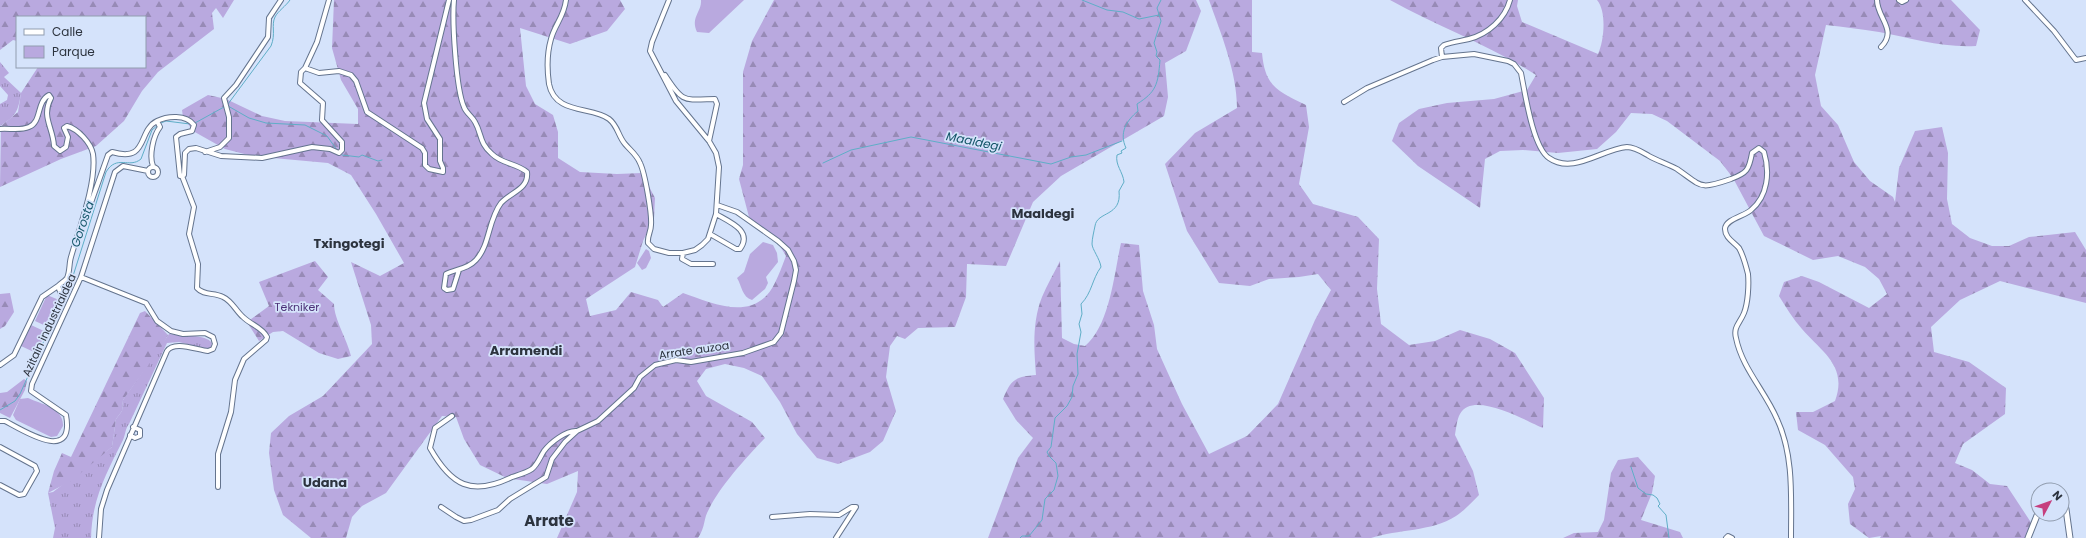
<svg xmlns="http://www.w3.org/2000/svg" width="2086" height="538" font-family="Poppins,sans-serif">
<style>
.grass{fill:url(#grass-tufts)}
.forest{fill:url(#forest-firs)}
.park{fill:#b9a9df}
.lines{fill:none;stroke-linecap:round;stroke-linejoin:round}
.stream{stroke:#5faec7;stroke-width:1}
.minor-casing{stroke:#64748e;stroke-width:6}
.major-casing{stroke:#64748e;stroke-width:7}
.minor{stroke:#fff;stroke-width:4}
.major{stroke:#fff;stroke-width:5}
.labels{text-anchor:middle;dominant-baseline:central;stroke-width:3.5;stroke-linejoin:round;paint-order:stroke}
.park-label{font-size:11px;fill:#4c3177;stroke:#d5e3fb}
.street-label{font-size:11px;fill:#2c333e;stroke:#d5e3fb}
.water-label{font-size:12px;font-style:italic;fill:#145568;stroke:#d5e3fb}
.quarter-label{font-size:13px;font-weight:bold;fill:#2c333e;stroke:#d5e3fb}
.district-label{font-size:15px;font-weight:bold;fill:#2c333e;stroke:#d5e3fb}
</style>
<defs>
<pattern id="grass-tufts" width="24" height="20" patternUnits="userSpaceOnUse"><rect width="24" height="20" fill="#b9a9df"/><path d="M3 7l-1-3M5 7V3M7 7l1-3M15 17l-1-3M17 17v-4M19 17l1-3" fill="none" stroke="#978ab6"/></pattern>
<pattern id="forest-firs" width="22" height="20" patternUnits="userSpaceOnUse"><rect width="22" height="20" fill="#b9a9df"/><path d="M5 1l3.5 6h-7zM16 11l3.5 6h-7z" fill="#978ab6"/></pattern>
</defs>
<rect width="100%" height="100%" fill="#d5e3fb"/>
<path class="grass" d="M0,62L9,73L4,77L21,93C18,112 16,116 0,126V104L7,100L8,95L0,86Z
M169,334C181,336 206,334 212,343L211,347L207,349L179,342L167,343L129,424C125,429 126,433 123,440C106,474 92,499 91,538H53L55,528L48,493L53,492L112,447L116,419L122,411L123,400Z"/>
<path class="forest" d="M0,0H234L223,18L216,8L212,13L214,29L158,72L142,91L124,121L96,146L61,159L0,187L1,126L18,112L21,93L38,67H145V17H17V41L13,40L0,50Z
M334,0H620L625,9L607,31L570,44L520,28L526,86L535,104L553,115L558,132V158L580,172L617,174L642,173L655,198L654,218L643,241L635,267L586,299L590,316L616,310L631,292L658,300L663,307L683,293C709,302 745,319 767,295C775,287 782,266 786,256L780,246L749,217L739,179L743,165V72L752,41L774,0H1196L1201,11L1186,51L1165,63L1168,97L1164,116L1061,176L1033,202L1006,266L967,264L966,297L955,327L918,328L905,339L897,336L890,346L886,377L896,411L883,441L870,452L838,464L817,458L797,434L780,402L762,376L744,368L725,364L706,369L697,381L706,396L752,422L765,438C746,458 721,485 709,509C703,519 706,526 698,538H557L577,492L578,471L547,484L507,478L480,465L464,439L456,417L442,416L386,493L362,506L352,517L346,538H311L283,515L274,490L269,453L271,433L289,416L323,396L372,344L371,325L351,262L380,276L404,263L376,214L351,175L328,163L252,156L225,149L193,131L183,117L182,110L208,95L226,99L262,116L285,121L358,124V109L341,80L332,48Z
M1209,0H1252V52L1262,53C1265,87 1278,91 1306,105L1309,127L1299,184L1313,204L1358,217L1379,239L1377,289L1381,324L1409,345L1435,341L1460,330L1490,339L1515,353L1544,398L1543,428C1526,421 1473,390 1460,414C1457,419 1456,429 1455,435L1473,471L1479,495C1472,502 1464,511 1456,516C1431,532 1398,529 1371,538H988L1018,458L1033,438L1016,420L1003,399C1011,379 1015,377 1036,375C1034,349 1032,322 1042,297C1047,285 1054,273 1060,261L1062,338L1074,344L1085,346C1110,325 1114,274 1121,243L1139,245L1143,291L1154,325L1157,349L1182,404L1209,454L1247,436L1278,404L1315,320L1331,290L1318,274L1299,277L1269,279L1250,286L1219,283L1187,231L1165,164L1195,133L1237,108C1237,72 1221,34 1209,0Z
M1390,0H1518L1517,6L1522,22L1598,54C1604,41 1607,12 1597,0H1951L1980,30L1976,46C1942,48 1912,38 1879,32C1861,29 1844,27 1826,25L1815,75L1821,106L1838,125L1854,162L1870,181L1893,197L1895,202L1899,168L1915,131L1942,127L1948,153L1947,199L1952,224L1970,238L1992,246H2009L2029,237L2075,232L2086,250V303L2000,281L1960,300L1931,327L1934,352L1969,362L2006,388L2005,414L1963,444L1955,463L1972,470L1990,484L2007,486L2032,524L2027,538H1880L1881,536L1869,538L1850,524L1848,504L1855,489L1853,477L1825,445L1798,430L1796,412H1813L1835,401C1848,366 1822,352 1802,329C1793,319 1786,307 1779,296L1784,282L1802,276L1819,282L1869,308L1887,294L1879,279L1865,267L1838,256L1813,260L1764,236L1733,178L1720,161L1667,121L1652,114L1631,113L1616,132L1597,149L1558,153L1523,150L1500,151L1485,159L1480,208L1418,166L1392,141L1399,123L1419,109L1447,103L1494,99L1527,90L1536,75C1490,45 1438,27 1390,0Z
M315,261L328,277L318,290L334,304C334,319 347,339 351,356L338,359L319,353L283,331L273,332L259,341L247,322L269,306L259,282Z
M10,293L14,312L5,326L0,329V294Z
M145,311L168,335L162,346L123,400L122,411L116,419L112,447L71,481L48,493L54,471L62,453L71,457L140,313Z
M24,379L27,381L25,390L10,418L0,413V393L7,392Z
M1638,457L1655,476L1652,493L1641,520L1680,532L1683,538H1563L1574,533L1598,532L1604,520L1611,473L1618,460Z"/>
<path class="park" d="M701,0H744L709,33L697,32C690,17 702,12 701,0Z
M763,242L773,245L777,253L778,262L766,277L768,283L765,289L752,300C742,297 742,286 737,278L744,272L750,254Z
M646,249L649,251L651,258L646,268L642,270L637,263Z
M47,295L59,300L46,326L35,321Z
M31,325L46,332L36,353L21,346Z
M28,398C41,404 64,408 63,426L57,436L51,437L16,420L13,415L20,399Z"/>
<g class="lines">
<path class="stream" d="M1082,0L1107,10L1123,12L1139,19L1159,15
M228,104L271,46C276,34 271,25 275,17C278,11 286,6 290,0
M228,106L249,118L266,123L305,125L327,136L337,150
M161,123L166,121L190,124
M195,123L224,107
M342,155L359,157L362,155L378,161L382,160
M823,163L851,150L911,137L1051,164L1071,157L1086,155L1122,141
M0,410L15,401L20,394L73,276L106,172C117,154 129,169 141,159L152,130L158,125
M1631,467L1638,488L1646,494L1653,495L1657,498L1660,504L1658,506L1666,515L1669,538
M1020,538L1022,536H1029L1042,520L1045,499L1054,490L1058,476L1056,463L1049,456L1047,452L1051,447L1055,418L1067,406L1072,397L1073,386L1078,374L1077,354L1081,332L1079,324L1082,314L1081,304C1092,293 1092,279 1101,267C1100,259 1092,249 1092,244C1092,239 1094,231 1095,226C1097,211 1122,217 1119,191L1124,182C1123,172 1115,165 1117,155L1122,153L1121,151L1126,148C1119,133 1126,121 1138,111L1137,104C1156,92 1158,85 1160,60L1156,56L1157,52L1154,43L1161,21L1157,8L1161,0"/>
<g class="minor-casing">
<path id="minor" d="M454,0C452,21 456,89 464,107C466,113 472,116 475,122C482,134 479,143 492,154C502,164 516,163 527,172C529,189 511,192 501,203C488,220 490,245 476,260C468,269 456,269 446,274L444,288L447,290L453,289L459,270
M566,0C564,17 555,24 551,39C547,53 547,70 549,84C555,115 592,106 609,119C618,126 618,136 625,144C630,150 637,155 640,163C645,173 652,214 651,225C651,232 647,236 648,243L654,249L669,253H683L695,250L702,245L708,239L716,214L719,167L716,153L709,141L676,101L650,51L652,42L669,0
M1877,0C1877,18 1898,30 1881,47
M1899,0L1902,2L1906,0
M2025,0L2054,31L2076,60L2086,58
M1442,57L1441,48L1444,45C1452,42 1461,41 1469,39C1488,34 1505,19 1510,0
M305,68L317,42L329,0
M665,75C683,103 683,100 715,99L717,104L709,141
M1344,102L1367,88L1433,60L1442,57L1474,54L1508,61L1514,64L1521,73C1525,93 1533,148 1549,158C1573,175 1602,149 1627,147C1635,147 1642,152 1649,156C1658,161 1668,164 1677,169C1703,187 1699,190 1731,179C1747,173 1749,170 1752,153L1759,148L1764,152C1770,172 1768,196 1751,210C1745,216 1725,219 1725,229C1725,238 1734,242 1739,248C1743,255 1746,266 1748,274C1749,285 1748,303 1744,313C1740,323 1733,327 1736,338C1742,368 1765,391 1777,419C1794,455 1791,498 1791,538
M0,129C9,128 20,131 29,127C42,122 36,102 49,95L51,98C41,117 53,127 54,146L60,151L66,147L68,137L64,128L67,126C78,129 91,143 93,154C97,182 79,229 71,257C69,263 70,272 67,278C65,281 61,283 58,286L62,297
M205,152L220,147L229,138V117L224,98L236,85L268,37L269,18L281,0
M153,166C149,156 153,136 160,127L157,121C167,116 186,114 194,125L192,131L180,134L176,137L180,176L184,175L185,153L189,149L196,148L221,156L262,158L312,147L330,149L339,153L342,150V142L322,120L323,103L300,83L301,72L305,68L319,73L339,71L351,75L356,81L367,112L422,148L425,153V165L429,169L443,172V168L440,161V139L427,119L424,103L449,0
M148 172a5 5 0 1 1 10 0a5 5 0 1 1-10 0Z
M182,176L194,207L189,234L198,264L197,288C204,296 214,292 223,297C232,301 236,311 243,317C251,325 262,327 267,337L266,340L244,359L235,380L231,412L218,454V487
M83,225L108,155L112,152C149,163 137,131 157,121
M710,234L736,249H740C753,231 730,222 716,214
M683,253L682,259L691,264H713
M81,277L146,303L157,321L171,331L183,334L205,333L213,337L215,344L213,349L208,351C197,350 174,340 167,351L107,490L101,509L99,538
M0,365L14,355L42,297L58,286
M452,416L435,428L430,448C451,485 471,497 512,477C518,475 526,473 532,469C538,464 540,457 544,451C550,443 566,430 577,431
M0,421H5C24,431 75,464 66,415L31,391L32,384L81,277L115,172L123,166L148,171
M130,435L135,438L140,436V430L133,427
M0,447L35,466L37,471L24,494L19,495L0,485
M441,507L456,517L464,521L471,520L498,510L510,499L546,477L552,459L565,442L577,431L598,421L634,388L640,377L655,365L676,360L691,362L743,353L774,342L781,333L794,281L796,270L794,261L788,250L778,241L737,212L717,205
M772,517L810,514L839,515L852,507H856L836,538
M1726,538L1728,536L1732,538"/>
</g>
<g class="major-casing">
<path id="major" d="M2062,503L2066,509L2070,538
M2028,538L2038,513"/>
</g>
<use href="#minor" class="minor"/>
<use href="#major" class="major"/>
</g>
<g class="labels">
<g class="park-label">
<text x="297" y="307">Tekniker</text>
</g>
<g class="street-label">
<text transform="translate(49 325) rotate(-65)">Azitain industrialdea</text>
<text transform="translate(694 350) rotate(-8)">Arrate auzoa</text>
</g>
<g class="water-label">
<text transform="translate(974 141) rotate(11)">Maaldegi</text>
<text transform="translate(82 224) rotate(-71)">Gorosta</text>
</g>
<g class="quarter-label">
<text x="1043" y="213">Maaldegi</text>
<text x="349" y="243">Txingotegi</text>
<text x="526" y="350">Arramendi</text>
<text x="325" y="482">Udana</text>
</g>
<g class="district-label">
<text x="549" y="520">Arrate</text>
</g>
</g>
<rect x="16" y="16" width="130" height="52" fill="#d5e3fb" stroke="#919daf"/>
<rect x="24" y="29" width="20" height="6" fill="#ffffff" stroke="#919daf"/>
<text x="52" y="36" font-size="12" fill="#2c333e">Calle</text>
<rect x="24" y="46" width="20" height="12" fill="#b9a9df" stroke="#919daf"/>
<text x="52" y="56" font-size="12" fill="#2c333e">Parque</text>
<g transform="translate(2050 502) rotate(49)"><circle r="19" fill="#d5e3fb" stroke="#919daf"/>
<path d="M0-3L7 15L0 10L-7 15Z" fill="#c63f7e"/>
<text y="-6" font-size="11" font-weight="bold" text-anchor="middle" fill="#2c333e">N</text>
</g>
</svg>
